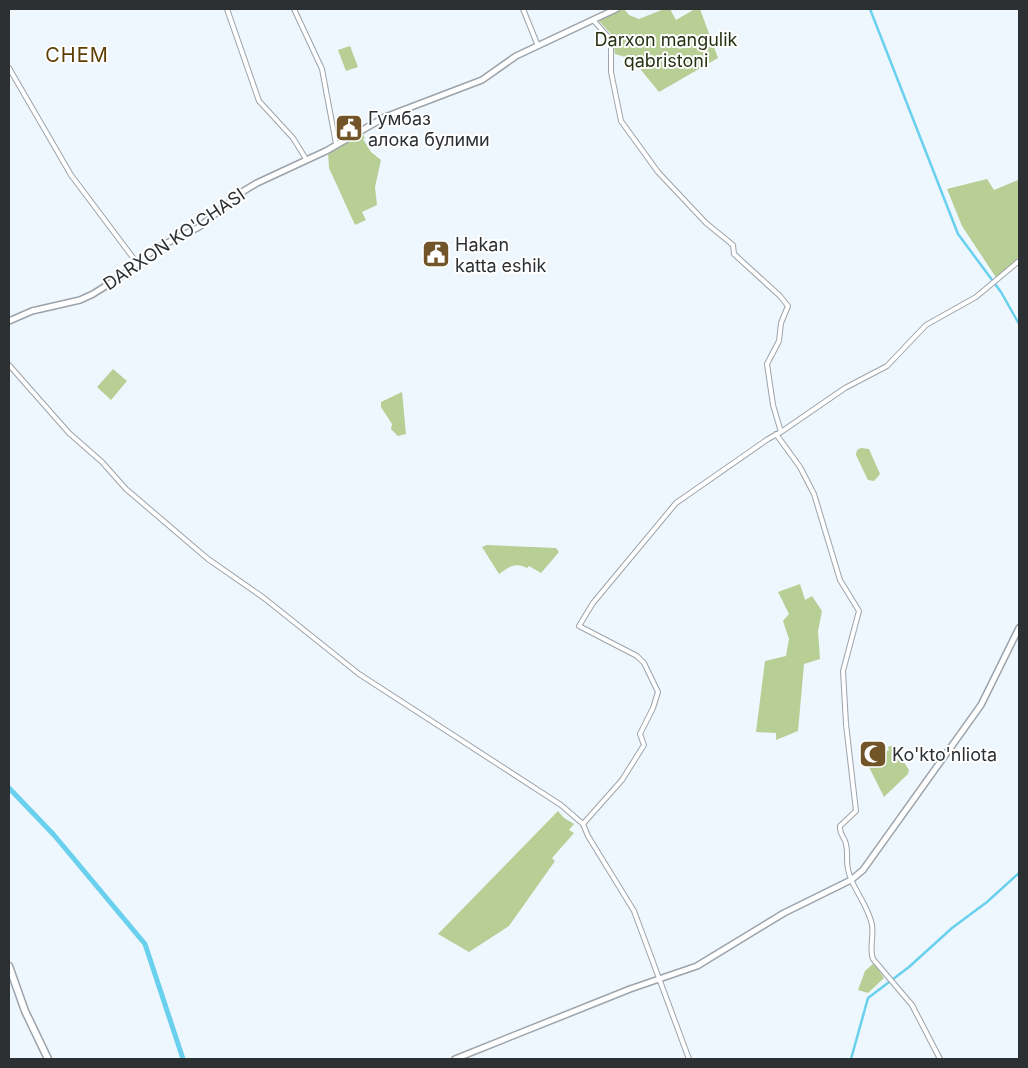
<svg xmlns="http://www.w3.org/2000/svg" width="1028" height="1068" font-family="Inter,sans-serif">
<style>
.green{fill:#b7ce94}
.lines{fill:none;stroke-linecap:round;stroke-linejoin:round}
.canal{stroke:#69d0ee;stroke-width:2.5}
.river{stroke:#69d0ee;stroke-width:5}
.minor-casing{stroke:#9ca3aa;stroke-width:6}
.major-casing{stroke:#9ca3aa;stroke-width:8}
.highway-casing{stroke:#9ca3aa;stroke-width:9}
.minor{stroke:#fff;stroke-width:4}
.major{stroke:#fff;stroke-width:5}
.highway{stroke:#fff;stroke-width:6}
.labels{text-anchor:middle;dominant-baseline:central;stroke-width:4;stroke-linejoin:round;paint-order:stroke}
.park-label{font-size:18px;fill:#273213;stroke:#fff}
.poi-label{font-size:18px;fill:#2d3033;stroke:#fff;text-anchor:start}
.street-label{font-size:18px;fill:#2d3033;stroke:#fff}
.quarter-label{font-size:20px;letter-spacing:1px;fill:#5d3e03;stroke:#fff}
</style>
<rect width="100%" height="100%" fill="#eff7fe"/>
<path class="green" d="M620,9H624L629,15L639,19L664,9H670L676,20L695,9H700L718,58L659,92L632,59L615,54L612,35L599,21Z
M350,46L358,67L346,71L338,50Z
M362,133L365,138L363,139L371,152L381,160L375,187L377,205L362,212L366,220L355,225L329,168L328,152Z
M987,179L994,190L1018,180L1019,182V258L997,279L962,226L947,189Z
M113,369L127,381L111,400L97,387Z
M402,392L406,434L398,436L391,429L392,424L381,407V402Z
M861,448L869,449L880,474L874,481L868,480L856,455L857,450Z
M487,545L556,548L559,552L541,573L529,566L527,568C515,562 509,567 499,574L482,547Z
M800,584L805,600L812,596L822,611L818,631L820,659L804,664L798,731L776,740V733L756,732L765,661L786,656L789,639L783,621L789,614L778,592Z
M893,745L909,770L908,774L884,797L868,765L870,764V760L889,750L888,747Z
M558,811L564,818L574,824L569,830L574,833L552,858L555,861L509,926L469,952L438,934Z
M874,963L884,978L868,993L858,990L865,971Z"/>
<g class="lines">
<path class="canal" d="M870,9L958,234L1001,292L1019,324
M851,1059L868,998L909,967L952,928L987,902L1019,873"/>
<path class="river" d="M9,788L54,835L145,944L183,1059"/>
<g class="minor-casing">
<path id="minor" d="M227,9L259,101L293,138L306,159
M294,9L322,69L336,144
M523,9L538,46
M9,68L71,175L137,263
M9,365L69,433L102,462L126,489L208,559L264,598L359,674L561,805L583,824L588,836L634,911L689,1059
M781,432L845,388L887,366L926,325L976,297L1019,261
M776,434L800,467L814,494L840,580L859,611L843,671L846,724L856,811L840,826C839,835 845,837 846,844C849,856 844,863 851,879C857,894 869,908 872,925C874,936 869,948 873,959L912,1005L940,1059
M583,824L622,780L644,745L640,734L653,708L658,692L644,663L637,656L579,626L593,603L676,503L768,439L781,432L773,405L767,364L779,341L781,323L788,306L780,296L734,254L733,245L706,223L658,172L621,121L611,72V40L594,21"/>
</g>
<g class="major-casing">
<path id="major" d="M9,321L32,311L80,300L93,294L120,277L155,249L199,227L242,192L257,183L326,151L385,117L482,80L516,56L616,9
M455,1059L630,989L697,966L784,913L851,880L863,870L981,705L1019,628"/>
</g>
<g class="highway-casing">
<path id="highway" d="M9,966L25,1011L48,1059"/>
</g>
<use href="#minor" class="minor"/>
<use href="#major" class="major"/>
<use href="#highway" class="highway"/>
</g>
<defs>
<g id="civic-square" transform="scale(1.4375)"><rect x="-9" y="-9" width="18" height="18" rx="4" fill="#715528" stroke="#fff"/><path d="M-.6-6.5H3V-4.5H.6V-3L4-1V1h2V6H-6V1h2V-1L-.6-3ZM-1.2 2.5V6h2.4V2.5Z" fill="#fff"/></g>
<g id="mosque-square" transform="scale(1.4375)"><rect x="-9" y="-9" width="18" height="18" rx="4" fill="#715528" stroke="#fff"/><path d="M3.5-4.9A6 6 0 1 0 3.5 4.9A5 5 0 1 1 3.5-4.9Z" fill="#fff"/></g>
</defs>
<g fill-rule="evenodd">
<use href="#civic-square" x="349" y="128"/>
<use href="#civic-square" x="436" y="254"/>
<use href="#mosque-square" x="873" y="754"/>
</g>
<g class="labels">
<g class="park-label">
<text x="666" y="39">Darxon mangulik<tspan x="666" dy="21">qabristoni</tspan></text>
</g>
<g class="poi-label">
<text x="368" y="118">Гумбаз<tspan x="368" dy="21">алока булими</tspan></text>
<text x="455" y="244">Hakan<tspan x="455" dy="21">katta eshik</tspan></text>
<text x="892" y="754">Ko'kto'nliota</text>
</g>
<g class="street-label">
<text transform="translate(174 239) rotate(-34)">DARXON KO'CHASI</text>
</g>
<g class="quarter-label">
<text x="77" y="55">CHEM</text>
</g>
</g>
<rect width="1028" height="1068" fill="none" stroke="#2d3033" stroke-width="20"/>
</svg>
